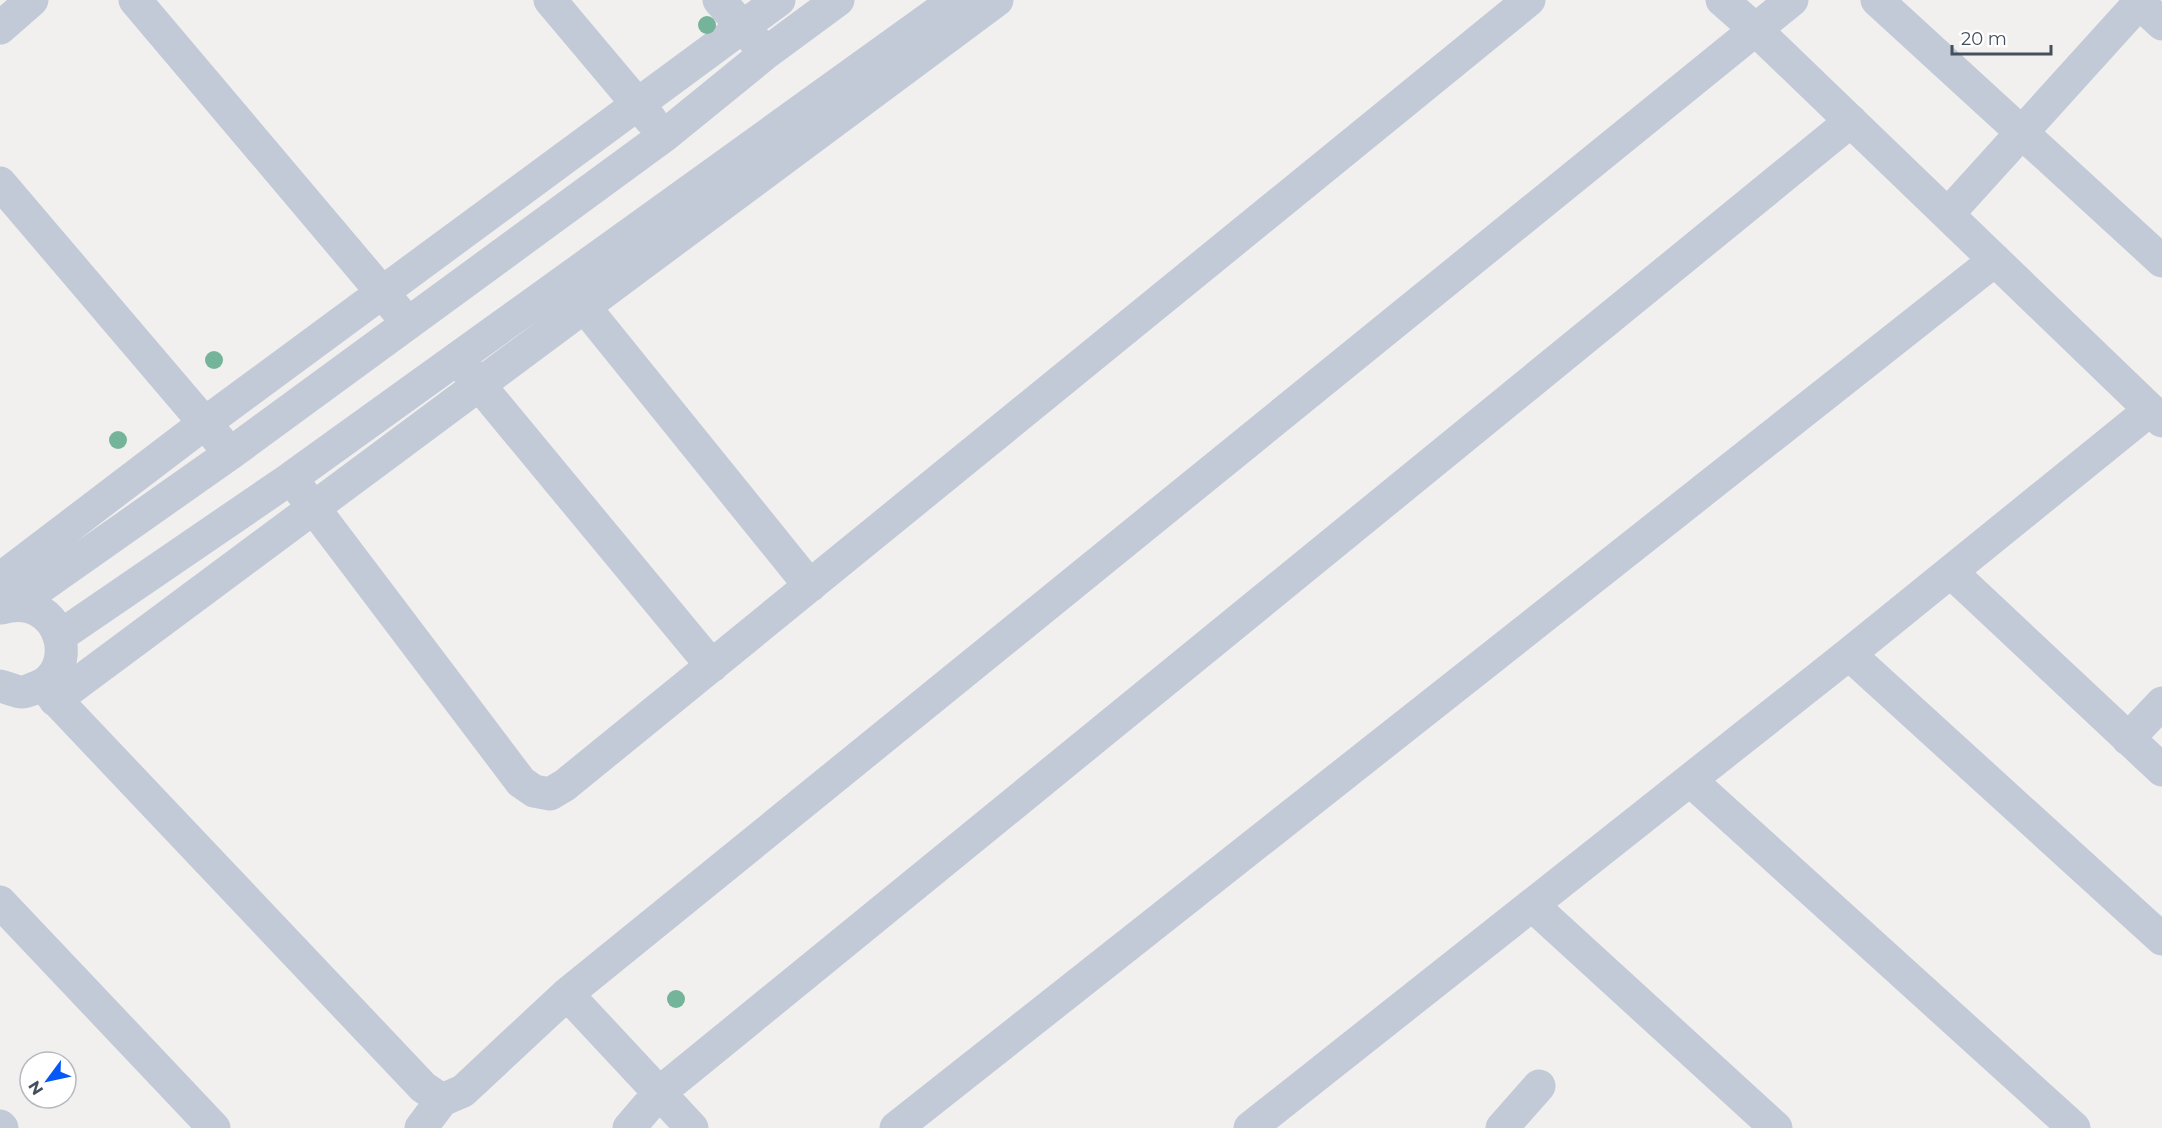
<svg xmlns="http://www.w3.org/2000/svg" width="2162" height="1128" font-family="Montserrat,sans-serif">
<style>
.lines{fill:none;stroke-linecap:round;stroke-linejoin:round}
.minor{stroke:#c1cad6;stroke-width:33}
.tree{fill:#74b49a}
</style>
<rect width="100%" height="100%" fill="#f2efef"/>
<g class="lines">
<path class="minor" d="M135,0L397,310
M550,0L651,120
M719,0L757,43
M1722,0L1756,30L2162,421
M1877,0L2162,261
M2136,0L2162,24
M0,28L32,0
M0,183L219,440
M1948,214L2139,3
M570,289L810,586
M466,369L712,666
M291,478L521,782L534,791L550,794L565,785L1529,0
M1951,572L2162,770
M0,579L205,423L779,0
M15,605L231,453L664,136L766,53L838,0
M60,636L291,478L955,0
M1849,654L2162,939
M42,685L423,1087L442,1100
M0,686C6,687 16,692 22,692C26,692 32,689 35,688C83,671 61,591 2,608
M55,700L997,0
M2128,739L2162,703
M1690,780L2074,1128
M0,902L214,1128
M1532,905L1776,1128
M567,994L692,1128
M0,1126L2,1128
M421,1128L442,1100L463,1091L567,994L1792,0
M629,1128L659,1093L1851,121
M896,1128L1995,260
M1250,1128L1849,654L2150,410
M1502,1128L1539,1086"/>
</g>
<g class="tree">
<circle cx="707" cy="25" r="9"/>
<circle cx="214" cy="360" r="9"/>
<circle cx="118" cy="440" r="9"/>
<circle cx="676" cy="999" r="9"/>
</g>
<g transform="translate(48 1080) rotate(237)"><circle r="28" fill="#ffffff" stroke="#b5b9bf" stroke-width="1.5"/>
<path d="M0-4.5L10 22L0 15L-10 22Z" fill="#0557f6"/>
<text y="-9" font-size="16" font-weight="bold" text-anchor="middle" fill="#45505f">N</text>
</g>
<path d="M1952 45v9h99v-9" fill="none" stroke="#45505f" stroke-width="3"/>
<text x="1961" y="45" font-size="18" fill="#45505f" stroke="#ffffff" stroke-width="4.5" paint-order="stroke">20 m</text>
</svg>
